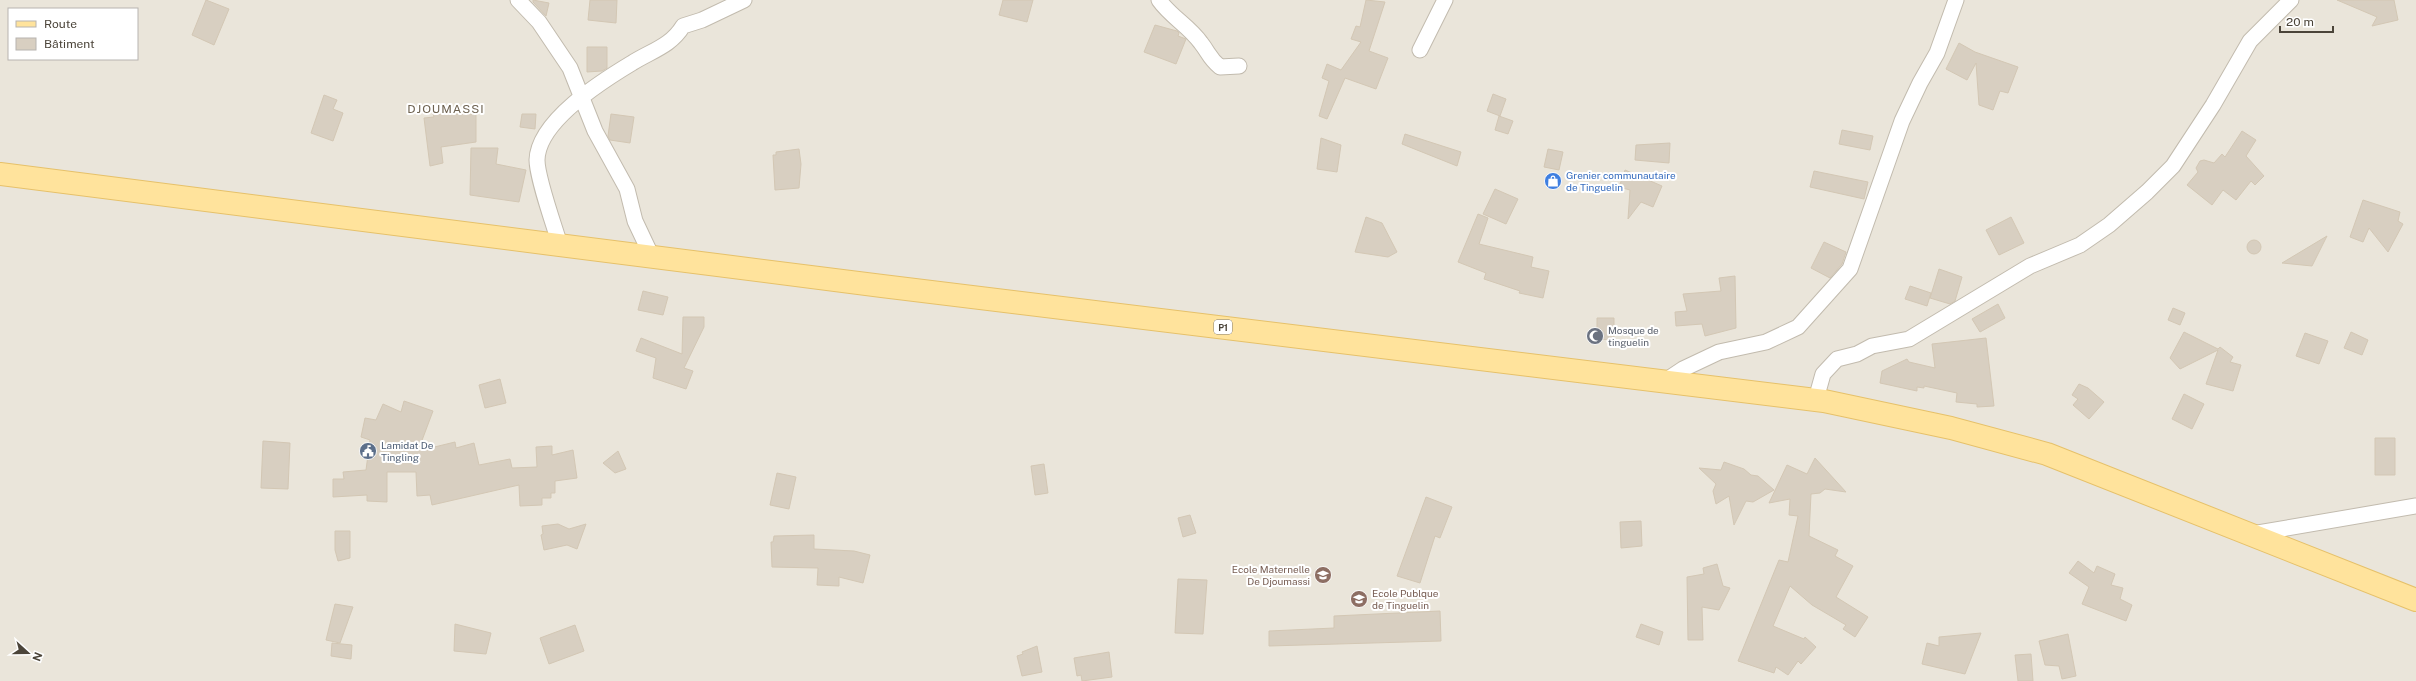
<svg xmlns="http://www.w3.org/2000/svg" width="2416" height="681" font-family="'Public Sans',sans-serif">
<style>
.residential{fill:#eae5da;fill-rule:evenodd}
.building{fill:#d8cfc1;stroke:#d3c7b4}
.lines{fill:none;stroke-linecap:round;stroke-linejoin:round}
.street-casing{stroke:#c2bbae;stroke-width:17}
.primary-casing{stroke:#e6c16a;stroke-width:24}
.street{stroke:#fff;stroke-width:15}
.primary{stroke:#ffe39c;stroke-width:22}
.labels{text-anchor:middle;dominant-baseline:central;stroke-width:4;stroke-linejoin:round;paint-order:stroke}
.shield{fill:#fff;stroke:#817c74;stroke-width:1}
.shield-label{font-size:9px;font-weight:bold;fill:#4b4439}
.shop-label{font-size:10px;fill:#366cbe;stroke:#fff;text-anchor:start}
.worship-label{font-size:10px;fill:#5b616d;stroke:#fff;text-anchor:start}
.service-label{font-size:10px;fill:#4e5e75;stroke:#fff;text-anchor:start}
.education-label{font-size:10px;fill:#785e54;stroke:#fff;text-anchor:end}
.quarter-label{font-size:12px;letter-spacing:1px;fill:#6e6250;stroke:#fff}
</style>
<rect width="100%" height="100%" fill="#f6f3ec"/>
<path class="residential" d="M0,0H2416V681H0ZM9,9H137V59H9Z"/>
<path class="building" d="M206,0L229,9L214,45L192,35Z
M533,0L549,3L546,16L533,2Z
M590,0H617L616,23L588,20Z
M1003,0H1033L1027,22L999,15Z
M1366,0L1385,2L1369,51L1388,58L1376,89L1345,78L1327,119L1319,116L1329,81L1322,78L1327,64L1341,70L1361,42L1351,39L1356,26L1360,27Z
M2337,0H2394L2398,20L2372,26L2377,17Z
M1155,25L1177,31L1179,33L1178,36L1186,39L1176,64L1144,52Z
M1959,43L1975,52L2018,67L2008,93L2000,91L1993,110L1979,105L1976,63L1967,80L1946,69Z
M587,47H607V68L602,71L587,72Z
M1493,94L1506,99L1500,116L1487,111Z
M324,95L337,100L333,109L343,113L333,141L311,133Z
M433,114H476V142L441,147L443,163L430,166L424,118L434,117Z
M522,114H536L535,129L520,127Z
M611,114L634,117L630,143L610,140L608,136Z
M1499,116L1513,121L1508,134L1495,130Z
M1842,130L1873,136L1870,150L1839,144Z
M2242,131L2256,140L2246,156L2264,176L2255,185L2251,181L2236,200L2223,190L2212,205L2187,185L2198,172L2196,168L2200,161L2204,160L2214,163L2222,154L2225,157Z
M1405,134L1461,152L1457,166L1402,144Z
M1321,138L1341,145L1337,172L1317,169Z
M1670,143L1669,163L1635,160L1636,145Z
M471,148H498L496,164L526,170L519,202L470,195Z
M799,149L801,164L799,188L775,190L773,155H776V152Z
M1548,149L1563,152L1559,170L1544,167Z
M1625,170L1662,186L1653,207L1641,202L1628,219L1630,190L1619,187Z
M1814,171L1868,182L1864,199L1810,187Z
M1495,189L1518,199L1506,224L1483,214Z
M2363,200L2400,212L2398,221L2403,224L2388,252L2369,228L2363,242L2350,237Z
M1478,214L1488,218L1479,244L1533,257L1531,267L1549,271L1543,298L1519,293L1520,291L1484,279L1486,273L1458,262Z
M1366,217L1382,223L1397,252L1388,257L1355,252Z
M2011,217L2024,243L1999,255L1986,230Z
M2327,236L2312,266L2282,263Z
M2247 247a7 7 0 1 1 14 0a7 7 0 1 1-14 0Z
M1824,242L1846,252L1842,264L1830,278L1811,268Z
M1939,269L1962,277L1955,301L1950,304L1930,298Z
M1735,276L1736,328L1705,336L1702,324L1676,326L1675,312L1687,311L1683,294L1721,291L1719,278Z
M1910,286L1931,293L1927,306L1905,299Z
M643,291L668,297L663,315L638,310Z
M1998,304L2005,318L1980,332L1972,319Z
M2173,308L2185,313L2180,325L2168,320Z
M683,317H704V327L684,368L693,371L686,389L653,378L656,358L636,351L641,338L682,354Z
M1597,318H1614V340L1597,339Z
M2184,332L2218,349L2220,347L2233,357L2230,362L2241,365L2233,391L2206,384L2218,350L2180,369L2170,358Z
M2351,332L2368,340L2362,355L2344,348Z
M2305,333L2328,341L2319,364L2296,356Z
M1986,338L1994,406L1977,407V404L1956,402L1957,393L1924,386V388L1917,387V391L1880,383L1882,371L1907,359L1909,362L1935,368L1932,344Z
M500,379L506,403L485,408L479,385Z
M2079,384L2088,388L2104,402L2089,419L2073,405L2078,399L2072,395Z
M2184,394L2204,404L2192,429L2172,419Z
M404,401L433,411L418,451L455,442L456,448L474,443L479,465L510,459L512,468L537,467L536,447L552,446V455L573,450L577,478L555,481V493H551V498H542V505L520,506L519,485L432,505L430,495L417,496L416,472H387V502L367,501V495L333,497V479H344L343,472L366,470L370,440L361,437L365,418L376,420L383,404L401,412Z
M2375,438H2395V475H2375Z
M263,441L290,443L288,489L261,488Z
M618,451L626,469L615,473L603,463Z
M1815,458L1846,492L1825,489L1820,493L1811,494L1809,536L1838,550L1835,556L1853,566L1836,597L1868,617L1855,637L1843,629L1846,625L1812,605L1790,586L1773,626L1804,639L1805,637L1816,647L1801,664L1798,661L1788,675L1776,667L1774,673L1738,661L1779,560L1788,562L1798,516L1789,515L1790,499L1769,503L1787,465L1807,474Z
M1724,462L1744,469L1751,475L1758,476L1774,490L1753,502L1746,501L1734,525L1729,496L1716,504L1713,491L1716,484L1699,468L1721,470Z
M1044,464L1048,493L1035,495L1031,466Z
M777,473L796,477L789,509L770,505Z
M1426,497L1452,507L1440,538L1435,536L1420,583L1397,576Z
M1190,515L1196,533L1183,537L1178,518Z
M1641,521L1642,546L1621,548L1620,522Z
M558,524L569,529L586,524L577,549L567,545L544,550L541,535L543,534L542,526Z
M335,531H350V558L338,561L335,550Z
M814,535V549L854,551L870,555L863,583L839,577V586L817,585L818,568L772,567L771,542H773L774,536Z
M2078,561L2094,573L2097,566L2115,574L2111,585L2123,588L2120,599L2132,605L2126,621L2082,604L2089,587L2069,573Z
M1717,564L1723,586L1730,588L1719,610L1702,607L1703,640H1688L1687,577L1704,574L1703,568Z
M1178,579L1207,580L1203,634L1175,633Z
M335,604L353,607L340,643L326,640Z
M1440,611L1441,641L1269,646V631L1334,628V616Z
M455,624L491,633L486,654L454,651Z
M1641,624L1663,632L1659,645L1636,637Z
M575,625L584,651L549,664L540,638Z
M1981,633L1965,674L1922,664L1927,643L1939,646V637Z
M2068,634L2076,676L2062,679L2059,666L2045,665L2039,641Z
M332,643L352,645L351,659L331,656Z
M1037,646L1042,672L1022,676L1017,656L1023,654L1022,652Z
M1109,652L1112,677L1082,681L1081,675L1077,676L1074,658Z
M2031,654L2033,681H2018L2015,655Z"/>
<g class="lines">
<g class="street-casing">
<path id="street" d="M518,0L539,22L570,68L595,131L627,189L635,221L652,257
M1159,0C1171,17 1189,26 1201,43C1209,53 1209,58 1220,67L1239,66
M1420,50L1445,0
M560,245C554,225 537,178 537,160C538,121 602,81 632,63C651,51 671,46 683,26L702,20L744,0
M1665,381L1683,369L1719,352L1766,342L1798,327L1850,269L1902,121L1920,83L1937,53L1956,0
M1816,399L1823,374L1837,359L1857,354L1872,346L1909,339L2030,266L2080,245L2109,225L2147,192L2173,166L2213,105L2250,41L2291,0
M2252,534L2416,506"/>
</g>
<g class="primary-casing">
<path id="primary" d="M0,174L882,286L1824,401L1951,428L2047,454L2416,600"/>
</g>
<use href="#street" class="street"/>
<use href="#primary" class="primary"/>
</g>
<defs>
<g id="shop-disc" transform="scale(0.9)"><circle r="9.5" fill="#3f7fe0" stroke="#fff"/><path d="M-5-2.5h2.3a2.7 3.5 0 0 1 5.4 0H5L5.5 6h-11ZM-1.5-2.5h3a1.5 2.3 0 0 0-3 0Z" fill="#fff"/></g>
<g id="mosque-disc" transform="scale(0.9)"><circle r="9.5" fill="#6b7280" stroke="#fff"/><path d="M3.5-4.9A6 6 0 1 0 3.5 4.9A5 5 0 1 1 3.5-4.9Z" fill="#fff"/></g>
<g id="civic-disc" transform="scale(0.9)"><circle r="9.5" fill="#5c6f8a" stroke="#fff"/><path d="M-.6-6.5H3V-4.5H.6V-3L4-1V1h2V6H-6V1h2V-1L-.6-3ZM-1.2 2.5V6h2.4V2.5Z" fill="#fff"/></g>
<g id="school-disc" transform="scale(0.9)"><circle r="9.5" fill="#8d6e63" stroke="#fff"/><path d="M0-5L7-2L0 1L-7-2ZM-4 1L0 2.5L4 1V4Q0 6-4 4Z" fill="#fff"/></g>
</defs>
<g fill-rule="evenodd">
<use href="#shop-disc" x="1553" y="181"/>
<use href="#mosque-disc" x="1595" y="336"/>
<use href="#civic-disc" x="368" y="451"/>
<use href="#school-disc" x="1323" y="575"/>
<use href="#school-disc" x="1359" y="599"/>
</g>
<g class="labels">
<rect class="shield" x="1214" y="320" width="18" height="14" rx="3"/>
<g class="shield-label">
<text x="1223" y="327">P1</text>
</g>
<g class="shop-label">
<text x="1566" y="175">Grenier communautaire<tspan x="1566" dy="12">de Tinguelin</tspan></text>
</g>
<g class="worship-label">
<text x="1608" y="330">Mosque de<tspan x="1608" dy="12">tinguelin</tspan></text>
</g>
<g class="service-label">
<text x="381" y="445">Lamidat De<tspan x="381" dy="12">Tingling</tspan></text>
</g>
<g class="education-label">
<text x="1310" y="569">Ecole Maternelle<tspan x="1310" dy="12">De Djoumassi</tspan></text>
<text x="1372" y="593" text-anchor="start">Ecole Publque<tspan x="1372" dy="12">de Tinguelin</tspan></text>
</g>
<g class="quarter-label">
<text x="446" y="109">DJOUMASSI</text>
</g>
</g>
<rect x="8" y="8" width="130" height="52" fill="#ffffff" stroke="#b7b4b0"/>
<rect x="16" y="21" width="20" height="6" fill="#ffe39c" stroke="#b7b4b0"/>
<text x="44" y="28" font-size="12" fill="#4b4439">Route</text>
<rect x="16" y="38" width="20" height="12" fill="#d8cfc1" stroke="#b7b4b0"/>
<text x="44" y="48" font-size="12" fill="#4b4439">Bâtiment</text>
<g transform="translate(28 653) rotate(111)" stroke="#ffffff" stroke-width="3" paint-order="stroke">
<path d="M0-3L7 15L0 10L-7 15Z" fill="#4b4439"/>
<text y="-6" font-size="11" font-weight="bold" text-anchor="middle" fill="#4b4439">N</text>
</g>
<path d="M2280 26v6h53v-6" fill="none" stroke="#4b4439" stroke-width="2"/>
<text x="2286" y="26" font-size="12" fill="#4b4439" stroke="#ffffff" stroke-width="3" paint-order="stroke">20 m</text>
</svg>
